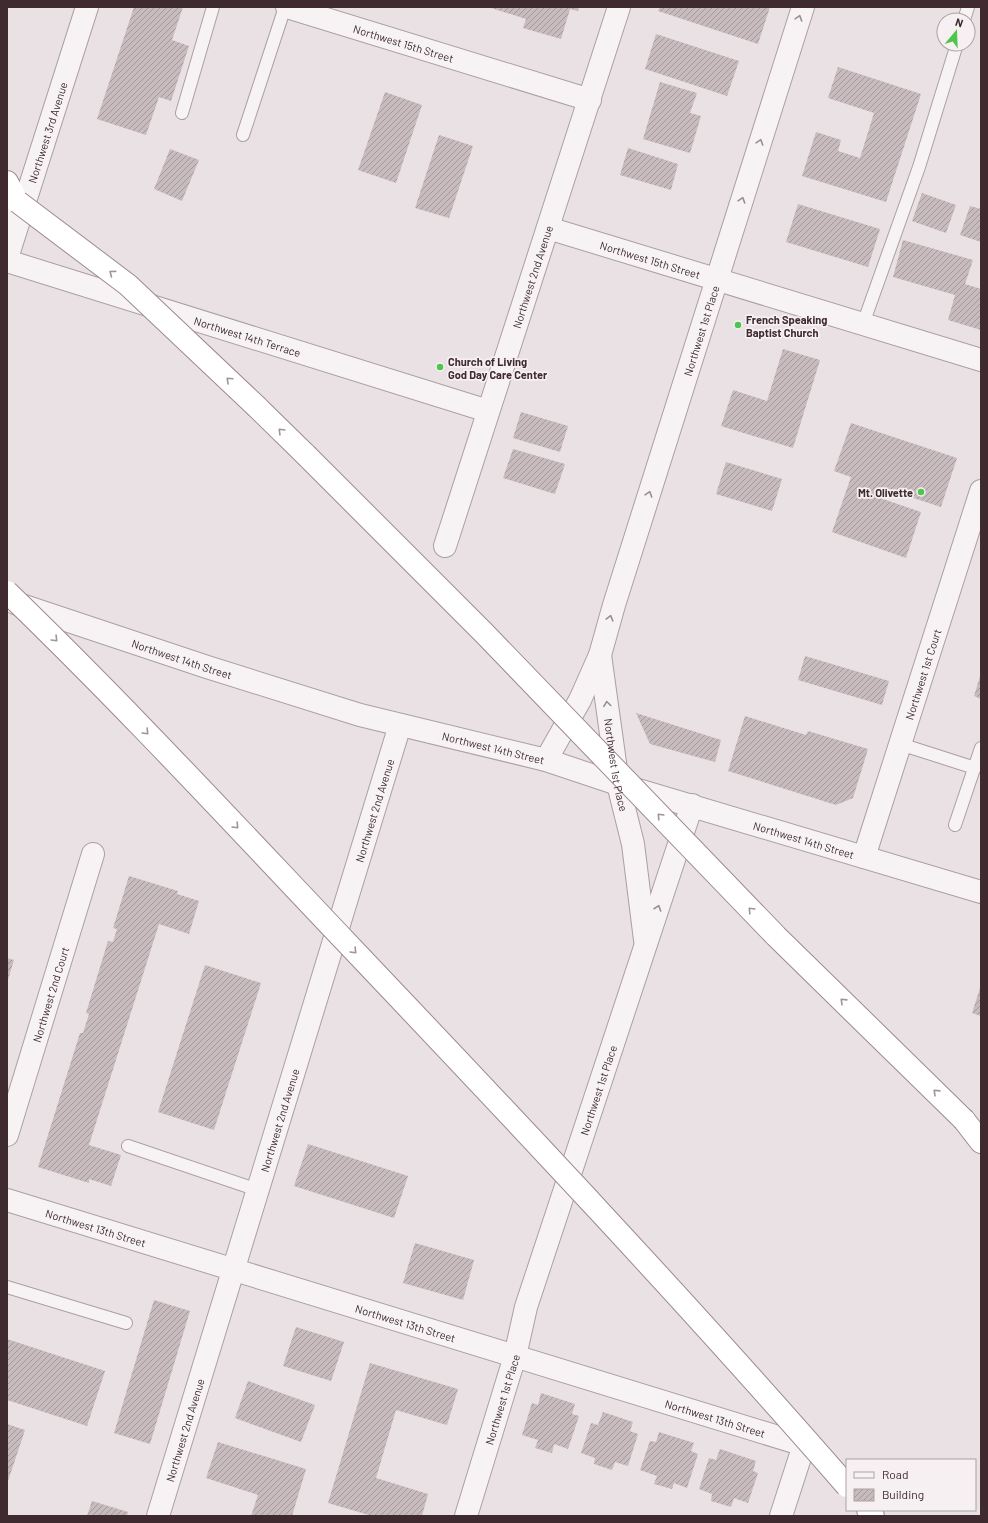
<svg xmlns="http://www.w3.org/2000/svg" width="988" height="1523" font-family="Barlow,sans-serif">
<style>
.building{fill:url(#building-hatch)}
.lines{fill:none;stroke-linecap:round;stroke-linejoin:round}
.service-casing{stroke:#ac9fa2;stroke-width:14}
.minor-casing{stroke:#ac9fa2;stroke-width:24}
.tertiary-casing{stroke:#ac9fa2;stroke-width:24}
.motorway-casing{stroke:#9e898e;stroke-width:24}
.service{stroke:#f7f3f4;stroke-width:12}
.minor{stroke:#f7f3f4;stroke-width:22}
.tertiary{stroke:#f7f3f4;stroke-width:22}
.motorway{stroke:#fff;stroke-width:22}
.motorway-bridge-casing{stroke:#9e898e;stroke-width:24;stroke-linecap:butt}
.motorway-bridge{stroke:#fff;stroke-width:22}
.oneway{stroke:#9b8e92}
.oneway2{stroke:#9f9497}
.poi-dot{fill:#4ec64e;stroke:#f6f0f2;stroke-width:1.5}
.labels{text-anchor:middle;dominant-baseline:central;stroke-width:3.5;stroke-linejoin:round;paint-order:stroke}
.street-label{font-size:11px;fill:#3f2a2f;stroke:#f6f0f2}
.poi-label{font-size:11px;font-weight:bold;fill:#3f2a2f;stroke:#f6f0f2;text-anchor:start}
</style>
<defs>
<pattern id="building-hatch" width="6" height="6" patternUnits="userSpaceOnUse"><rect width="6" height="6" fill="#c8bbbe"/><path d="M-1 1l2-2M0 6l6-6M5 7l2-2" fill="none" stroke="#a4989b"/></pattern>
</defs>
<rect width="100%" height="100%" fill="#e9e1e3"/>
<path class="building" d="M134,7H183L172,40L189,46L171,101L159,97L146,135L97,119Z
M488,7H579L578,11L570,9L561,39L523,28L526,19Z
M660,7H770L758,44L658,11Z
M656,34L739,61L727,96L645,69Z
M838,67L921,94L886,202L802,176L816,132L841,140L838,151L860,158L874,113L828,98Z
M660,82L697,93L690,113L701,116L690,153L643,139Z
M385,92L422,105L396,183L358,170Z
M439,135L473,146L449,218L415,208Z
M628,148L678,164L671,190L620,175Z
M170,149L199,160L182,201L154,189Z
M922,193L956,205L946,233L912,221Z
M798,204L880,229L868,267L786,242Z
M970,206L981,209V242L960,235Z
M903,240L973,260L965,284L981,289V330L948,320L955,295L893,277Z
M783,349L820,360L793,448L721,426L733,390L767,401Z
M521,412L568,426L560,452L513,438Z
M851,423L957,458L941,507L880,487L877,497L921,512L906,558L832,532L851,477L834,471Z
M513,449L565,464L555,494L503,478Z
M726,462L782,479L772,511L716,494Z
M805,656L889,681L882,705L798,680Z
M981,673V699L974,696Z
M636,713L721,740L715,762L650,744Z
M745,716L806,735L808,731L868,749L853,798L836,805L728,771Z
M129,876L178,891L177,894L199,901L189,934L159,924L89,1145L121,1155L111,1186L89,1179V1183L38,1167L80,1033H83L89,1014L86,1013L108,941L113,942L117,929L113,928Z
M7,958L14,960L7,983Z
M205,965L261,983L214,1130L158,1112Z
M981,985V1016L972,1013Z
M308,1144L408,1176L394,1218L294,1186Z
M415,1243L474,1260L463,1300L403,1283Z
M154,1300L190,1311L150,1444L114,1433Z
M296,1327L344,1342L331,1381L283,1366Z
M7,1339L105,1371L87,1426L7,1400Z
M370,1363L458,1389L447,1425L396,1410L376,1478L428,1494L422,1516H372L328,1503Z
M248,1381L315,1405L301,1442L235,1418Z
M541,1393L575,1404L572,1414L579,1416L568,1449L554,1444L552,1453L535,1448L538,1440L522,1435L532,1403L538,1405Z
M603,1412L633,1422L630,1431L638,1434L628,1466L615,1462L612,1470L594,1464L595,1458L581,1453L591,1423L598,1425Z
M7,1424L25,1430L7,1484Z
M659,1432L694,1443L691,1451L698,1454L687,1488L674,1483L672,1489L654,1484L657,1476L640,1470L650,1441L656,1442Z
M218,1442L306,1469L292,1516H251L258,1495L206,1478Z
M720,1449L756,1461L753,1471L758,1473L748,1503L734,1498L731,1507L711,1501L712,1494L699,1489L709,1458L716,1460Z
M92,1501L128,1512L127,1516H87Z"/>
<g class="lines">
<g class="service-casing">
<path id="service" d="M964,20L968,7
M182,113L213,7
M243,135L285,7
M7,211L19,222
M863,324L919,167L957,44
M900,744L975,768
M955,825L981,748
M128,1146L258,1190
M7,1287L126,1323"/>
</g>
<g class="minor-casing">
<g id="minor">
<path id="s1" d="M287,7L590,100"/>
<path id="s2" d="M548,228L981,360"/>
<path id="s3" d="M7,261L488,411"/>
<path id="s4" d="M445,546L619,7"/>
<path id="s5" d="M864,857L981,491"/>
<path id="s6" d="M7,1135L93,854"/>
<path id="s7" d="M7,1200L804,1445L781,1516"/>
<path id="s8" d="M158,1516L400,725"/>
</g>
</g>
<g class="tertiary-casing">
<g id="tertiary">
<path id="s9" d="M7,258L87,7"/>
<path id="s10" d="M15,603L207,667L360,715L546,760L618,784L981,892"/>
<path id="s11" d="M600,655L618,784L633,844L645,940"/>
<path id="s12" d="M546,760L580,700L600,655L614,605L803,7"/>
<path id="s13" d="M466,1516L515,1356L526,1307L692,805"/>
</g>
</g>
<g class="motorway-casing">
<path id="motorway" d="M7,182L18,202
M257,407L306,455
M964,1120L981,1142
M868,1510L873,1516"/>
</g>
<use href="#service" class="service"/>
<use href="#minor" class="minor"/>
<use href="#tertiary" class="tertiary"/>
<use href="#motorway" class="motorway"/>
<g class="motorway-bridge-casing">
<path id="motorway-bridge" d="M18,202L128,285L257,407
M306,455L483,632L776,936L964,1120
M7,592C124,705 234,824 346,942C516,1121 685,1300 847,1486"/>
</g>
<use href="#motorway-bridge" class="motorway-bridge"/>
</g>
<defs><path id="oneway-chevron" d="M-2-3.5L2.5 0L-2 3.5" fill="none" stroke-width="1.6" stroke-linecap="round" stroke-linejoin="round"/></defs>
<g class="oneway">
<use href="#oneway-chevron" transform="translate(799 18) rotate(-72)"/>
<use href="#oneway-chevron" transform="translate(760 142) rotate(-72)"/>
<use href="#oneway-chevron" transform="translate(742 200) rotate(-72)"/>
<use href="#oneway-chevron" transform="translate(649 494) rotate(-72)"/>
<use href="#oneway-chevron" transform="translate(610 618) rotate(-75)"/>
<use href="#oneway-chevron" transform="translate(607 704) rotate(-98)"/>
<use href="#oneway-chevron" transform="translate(658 908) rotate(-71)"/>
</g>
<g class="oneway2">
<use href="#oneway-chevron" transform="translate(112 273) rotate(-143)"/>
<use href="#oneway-chevron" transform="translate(229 380) rotate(-137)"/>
<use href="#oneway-chevron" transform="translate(281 431) rotate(-135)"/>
<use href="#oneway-chevron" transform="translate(55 639) rotate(45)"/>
<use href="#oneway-chevron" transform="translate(146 732) rotate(46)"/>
<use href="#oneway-chevron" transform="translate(660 816) rotate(-134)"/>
<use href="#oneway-chevron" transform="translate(236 826) rotate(46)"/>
<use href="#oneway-chevron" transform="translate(751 910) rotate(-134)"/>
<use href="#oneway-chevron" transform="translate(354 951) rotate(46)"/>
<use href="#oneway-chevron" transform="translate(843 1001) rotate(-136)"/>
<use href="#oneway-chevron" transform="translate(936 1092) rotate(-136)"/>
</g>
<g class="poi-dot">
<circle cx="738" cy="325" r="4"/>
<circle cx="440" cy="367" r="4"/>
<circle cx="921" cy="492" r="4"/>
</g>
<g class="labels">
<g class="street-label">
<text stroke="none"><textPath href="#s1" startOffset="122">Northwest 15th Street</textPath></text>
<text stroke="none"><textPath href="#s9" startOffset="132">Northwest 3rd Avenue</textPath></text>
<text stroke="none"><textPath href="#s2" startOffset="107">Northwest 15th Street</textPath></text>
<text stroke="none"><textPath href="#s4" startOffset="283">Northwest 2nd Avenue</textPath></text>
<text stroke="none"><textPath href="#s12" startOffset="458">Northwest 1st Place</textPath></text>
<text stroke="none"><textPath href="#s3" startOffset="252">Northwest 14th Terrace</textPath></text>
<text stroke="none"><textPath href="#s10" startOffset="176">Northwest 14th Street</textPath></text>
<text stroke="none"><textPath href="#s5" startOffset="192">Northwest 1st Court</textPath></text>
<text stroke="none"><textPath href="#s10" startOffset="500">Northwest 14th Street</textPath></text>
<text stroke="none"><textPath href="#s11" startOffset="111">Northwest 1st Place</textPath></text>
<text stroke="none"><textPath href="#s8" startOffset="738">Northwest 2nd Avenue</textPath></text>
<text stroke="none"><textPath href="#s10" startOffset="824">Northwest 14th Street</textPath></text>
<text stroke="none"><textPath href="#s6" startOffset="147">Northwest 2nd Court</textPath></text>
<text stroke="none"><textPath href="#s13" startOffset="446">Northwest 1st Place</textPath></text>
<text stroke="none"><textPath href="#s8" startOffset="414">Northwest 2nd Avenue</textPath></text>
<text stroke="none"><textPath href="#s7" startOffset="93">Northwest 13th Street</textPath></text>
<text stroke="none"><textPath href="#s7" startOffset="417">Northwest 13th Street</textPath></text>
<text stroke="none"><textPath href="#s13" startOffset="122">Northwest 1st Place</textPath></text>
<text stroke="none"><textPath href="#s7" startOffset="741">Northwest 13th Street</textPath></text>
<text stroke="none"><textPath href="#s8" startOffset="90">Northwest 2nd Avenue</textPath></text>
</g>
<g class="poi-label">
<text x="746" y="319">French Speaking<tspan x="746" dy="13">Baptist Church</tspan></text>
<text x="448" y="361">Church of Living<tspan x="448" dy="13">God Day Care Center</tspan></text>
<text x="913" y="492" text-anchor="end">Mt. Olivette</text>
</g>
</g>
<rect width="988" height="1523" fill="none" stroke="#3f2a2f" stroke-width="16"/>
<rect x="846" y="1459" width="130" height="52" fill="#f6f0f2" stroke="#ada1a4"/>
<rect x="854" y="1472" width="20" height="6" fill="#f7f3f4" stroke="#ada1a4"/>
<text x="882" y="1479" font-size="12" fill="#3f2a2f">Road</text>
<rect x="854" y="1489" width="20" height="12" fill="url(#building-hatch)" stroke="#ada1a4"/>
<text x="882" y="1499" font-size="12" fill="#3f2a2f">Building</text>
<g transform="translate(956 32) rotate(19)"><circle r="19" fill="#f6f0f2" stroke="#ada1a4"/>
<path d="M0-3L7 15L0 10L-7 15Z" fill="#4ec64e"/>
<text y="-6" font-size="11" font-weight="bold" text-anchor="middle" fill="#3f2a2f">N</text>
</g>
</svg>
